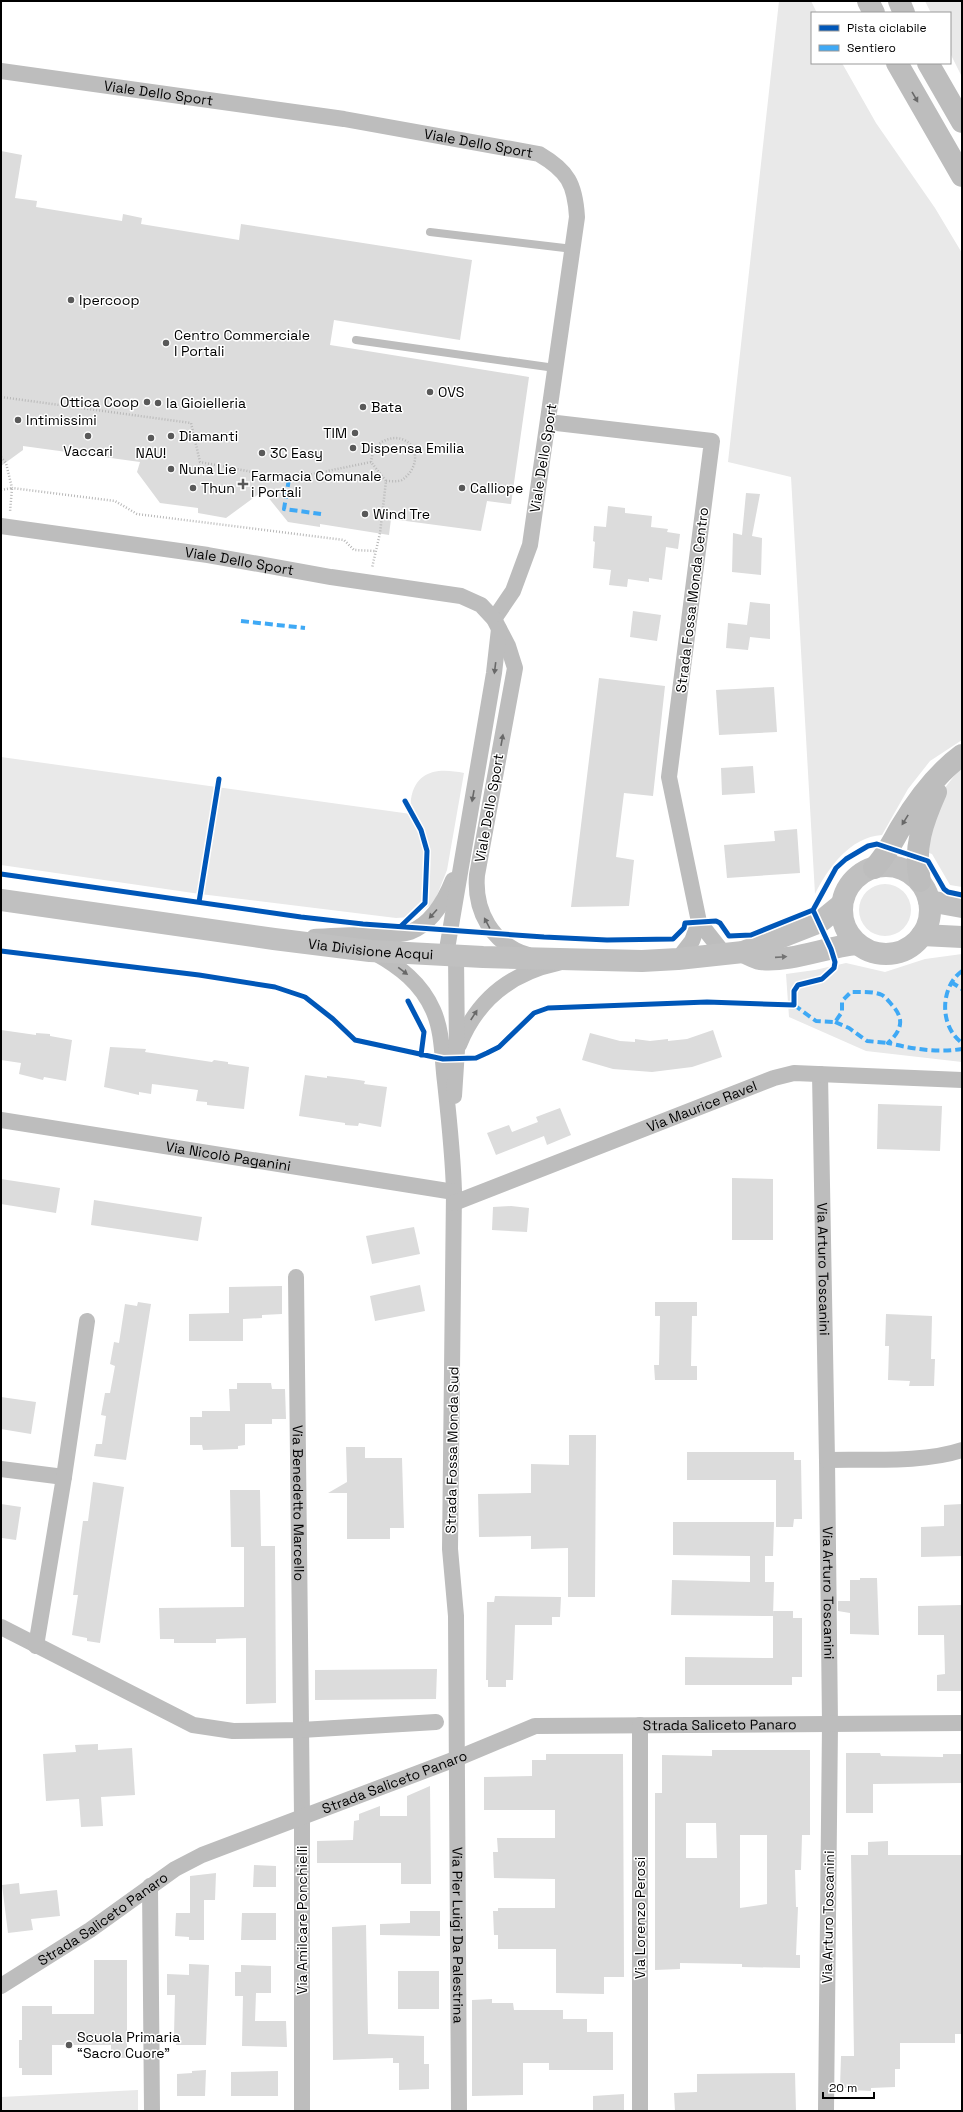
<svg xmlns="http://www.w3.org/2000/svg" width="963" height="2112" font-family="'Space Grotesk',sans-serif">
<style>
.green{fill:#e9e9e9}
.building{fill:#dcdcdc;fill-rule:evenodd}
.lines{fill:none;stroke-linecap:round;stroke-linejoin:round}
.path{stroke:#b8b8b8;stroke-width:2.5;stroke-dasharray:1 2;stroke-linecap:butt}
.service{stroke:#bdbdbd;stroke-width:8}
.minor{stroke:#bdbdbd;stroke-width:16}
.secondary{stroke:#c0c0c0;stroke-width:22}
.trunk{stroke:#bdbdbd;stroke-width:22}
.quiet{stroke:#3fa9f5;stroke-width:4;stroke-dasharray:8 4;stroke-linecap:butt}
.cycleway-casing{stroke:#fff;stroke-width:8}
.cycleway{stroke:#0057b8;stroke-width:5}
.oneway{fill:#686868}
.oneway2{fill:#737373}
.poi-dot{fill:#595959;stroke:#fff;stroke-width:1.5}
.labels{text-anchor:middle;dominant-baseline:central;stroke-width:3;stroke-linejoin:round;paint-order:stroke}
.street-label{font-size:14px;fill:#000;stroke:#fff}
.poi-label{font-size:14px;fill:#000;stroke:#fff;text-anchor:start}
</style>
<rect width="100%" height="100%" fill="#fff"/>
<path class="green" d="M779,1H811L817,13H812V63H842L876,123L935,208L962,253V740L930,761L908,789L882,835C850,837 828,868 815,894L791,477L728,462Z
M925,1H962V77L950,53V13H931Z
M1,757L411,814C413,809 410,804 411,799C416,769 440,768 464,773L447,870L434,903L412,917L396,918L200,894L1,865Z
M962,766V887L950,885L932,854L923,851L944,789Z
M859 910a26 26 0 1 1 52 0a26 26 0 1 1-52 0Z
M962,954V1062L866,1051L789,1017L786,974L815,970L846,963L885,972L925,959Z
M138,2090V2111H1V2097Z"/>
<path class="building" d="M1,151L22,155L15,198L37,201L36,207L122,221L123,214L142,218L141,224L239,240L241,224L472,260L460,340L334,320L330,345L529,377L511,504L487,501L481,531L391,519L389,535L320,524V527L288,522L263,491L226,518L198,513V508L160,503L137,472L140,462L23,446V450L1,466Z
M746,493L760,494L752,536L762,538L761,575L732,572L733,533L742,535Z
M608,506L625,508V513L652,516L651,527L668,529L667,532L680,534L678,549L666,547L662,580L649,578V582L628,579L627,587L609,585L611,570L593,568L595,542L593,541L594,526L606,527Z
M750,602L770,604V639L750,637L748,650L726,648L728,623L747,625Z
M633,611L661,615L657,641L630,637Z
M599,678L665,686L653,796L624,793L616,857L634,860L629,906L571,907Z
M774,687L777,732L719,735L716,690Z
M753,766L755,793L722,795L721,768Z
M797,829L800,873L727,878L724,845L775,841L774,831Z
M1,1030L36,1035V1033L50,1034V1036L72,1040L66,1081L44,1077L43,1080L19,1074L21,1063L1,1060Z
M713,1030L722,1057L692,1067L652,1072L613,1069L582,1060L590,1033L620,1041L635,1042V1039L650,1041L668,1039V1041L687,1039Z
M110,1047L146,1049L145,1052L212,1062L214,1060L228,1062V1064L249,1067L244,1109L207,1105V1102L196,1101L198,1090L152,1084L151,1094L139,1092V1095L104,1087Z
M305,1075L327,1078V1076L352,1079L365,1081L364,1084L387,1087L381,1127L359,1123L358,1126L345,1125V1123L299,1116Z
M878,1104L942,1106L940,1151L877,1149Z
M560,1108L571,1135L547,1145L544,1136L496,1155L487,1133L509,1125L512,1132L538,1122L536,1117Z
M732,1178L773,1179V1240H732Z
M1,1179L60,1188L56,1213L1,1204Z
M94,1200L202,1217L198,1241L91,1225Z
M511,1206L529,1208L527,1232L492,1230L493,1207Z
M414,1227L420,1254L372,1264L366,1236Z
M420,1285L425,1311L375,1321L370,1296Z
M282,1286V1314L262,1315V1318L243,1319V1341H189V1314L229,1313V1287Z
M138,1302L151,1304L126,1460L94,1456L96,1444H102L106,1416L101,1415L105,1393H110L115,1366L110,1364L114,1342L119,1343L125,1304L137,1306Z
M655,1302H697V1316H692L691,1366H697V1380H655L654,1365H659L660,1316H655Z
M886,1314L932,1316L931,1359H935L934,1386H909L910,1381L888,1380L889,1346H885Z
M237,1383H271L272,1389H285L286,1419H272V1424H245V1445L238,1446V1449L203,1450L202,1445H190V1417H202V1411H230L229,1389H237Z
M1,1397L36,1402L31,1434L1,1429Z
M569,1435H596L595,1597H568V1548L531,1549V1536L479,1537L478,1494L531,1493V1464L569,1465Z
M346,1447H365V1458H402L404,1528H390V1539H347V1493H328L347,1482Z
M687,1452H794V1460H801L802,1519H794L793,1527H776V1480H687Z
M93,1482L124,1487L100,1643L87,1641V1638L72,1635L78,1595H73L83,1521H88Z
M230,1490H260L261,1546H275L276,1703L246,1704V1638L216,1639V1643H174V1639H160L159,1608L244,1607V1547H231Z
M1,1504L21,1507L16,1540L2,1538Z
M962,1504V1556L921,1557V1527L944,1526V1505Z
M673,1522H774L773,1556H765V1582H774L773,1616L671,1615L672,1580L750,1582V1556L673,1555Z
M860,1578H877L879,1635L850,1634V1613L838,1611V1601H850V1580H860Z
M495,1596L561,1597L560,1617H552V1625H515L513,1680H506V1687H488V1680H486L487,1602H494Z
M962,1605V1691H937V1675L945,1674L944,1635H918V1606Z
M773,1611H793V1618H802V1677H792V1685H685V1657L773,1658Z
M437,1669L436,1699L315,1700V1670Z
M98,1744V1750L132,1748L135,1795L101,1797L103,1826L81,1827L79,1799L46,1801L43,1754L76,1752L75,1745Z
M712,1750H810V1835H802L801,1870H795L796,1907H798L796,1955H800V1968L742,1967V1964L680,1963V1969L655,1970V1793H662V1755L712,1756ZM686,1823H716L717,1858H686ZM740,1835H767V1904L740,1908Z
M846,1753H880L881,1756L943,1757V1754H962V1783L873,1784V1813H846Z
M546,1754H623L624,1977H604V1994L556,1993V1949H498V1935H494L493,1911H498V1908H555V1879L494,1878L493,1852H498L497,1838H555V1810H484V1777L532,1776V1760H546Z
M430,1786L431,1884H401V1863H317V1841L353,1840L354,1821L359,1820V1814L380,1806V1816H407V1796Z
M888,1841V1855H962V2034H955V2043H900V2069H895V2087L871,2088V2091L850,2090V2088H840L841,2056H854L851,1855H868V1842Z
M254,1865L276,1866V1887H253Z
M216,1873L215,1900H204V1940H189V1937L175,1936L176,1913H190V1876Z
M19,1883L20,1894L57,1890L60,1916L31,1919L33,1930L8,1933L2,1885Z
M410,1911H440V1936L380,1935V1924L410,1923Z
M242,1913H276V1940H241Z
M366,1925L368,2034L424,2036V2064H429V2089L399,2090V2063H393V2058L333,2060L332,1927Z
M94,1960H127V2058H111V2045H52V2075H22V2068H19V2040H22V2006H52V2014H94Z
M189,1964L209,1965L206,2045H176L177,2035H174L175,1995H167V1974L189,1975Z
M241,1965L271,1966V1993H256L255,2021H286L287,2047L242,2046L243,1996H235V1972H241Z
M398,1971H439V2009H398Z
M492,1999V2003H513L514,2010H563V2019H587V2032H613V2070H549V2063H523V2095L472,2096V2000Z
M206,2070L205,2096H177V2074L192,2073V2071Z
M278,2071V2096H231V2072Z
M795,2073L796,2111H675L674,2093L697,2092V2074Z
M624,2094V2111H593V2096Z"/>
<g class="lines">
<path class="path" d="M1,397L191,423L200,462L289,479L371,462L386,481L380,533L372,568
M1,457L6,463L12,488L115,501L137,514L344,540L354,550L376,551
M371,462C372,458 372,451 375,448C384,437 401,434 411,445C420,457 413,473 402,480C398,482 391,481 386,481
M1,490L12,488L10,512"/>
<path class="service" d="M430,232L573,249
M356,340L555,368"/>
<g class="minor">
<path id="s1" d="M1,71L344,119L539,154C568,171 575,184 577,217L530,545L513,591L494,619"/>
<path d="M548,422L712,441L669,777L699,922L721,950L726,953"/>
<path id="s2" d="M1,526L208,555L331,577L461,596L481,605L494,619L508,646L515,668L477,875C474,911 492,944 528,955"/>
<path d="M314,937C331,936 347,935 364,935C379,934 395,937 410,932C431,924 445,900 453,880"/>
<path id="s3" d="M375,953C400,967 421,983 433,1010C443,1032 442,1059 445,1082C449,1119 453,1155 454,1192L450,1549L456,1616L459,2111"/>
<path d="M446,955L494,673L499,629"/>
<path d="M678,959L692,941L699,922"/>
<path d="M459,1045C477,1000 511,973 558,963"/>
<path id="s4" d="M820,1074L827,1460L830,1724L826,2111"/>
<path d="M454,1096L457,1050L456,956"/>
<path id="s5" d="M1,1120L454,1192"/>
<path id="s6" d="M454,1203L774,1078L794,1073L962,1080"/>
<path id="s7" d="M296,1277L302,1816V2111"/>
<path d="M827,1460C868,1459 924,1463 962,1450"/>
<path d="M1,1469L64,1477"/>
<path d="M1,1627L193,1725L233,1731L301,1730L436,1722"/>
<path d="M36,1646L64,1477L87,1321"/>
<path d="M150,1886L152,2111"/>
<path id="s8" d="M1,1986L90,1930L175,1869L202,1855L458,1758L535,1726L962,1723"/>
<path d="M640,2111V1725"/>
</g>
<g class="secondary">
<circle cx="886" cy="910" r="44"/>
<path id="s9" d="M1,900L274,939L370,951L483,957L642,961L678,959L743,952L820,922L842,904"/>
<path d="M929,901L962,907"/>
<path d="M922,935L962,937"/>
<path d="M743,952C748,954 755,958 760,959C793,962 825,947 857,944"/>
</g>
<path class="trunk" d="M868,1L874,13
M899,1L904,13
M897,63L962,176
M928,63L962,122
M874,868C886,856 892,842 901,827C917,800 936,774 962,755
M920,881C913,848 923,821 936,792"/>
<path class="quiet" d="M289,479L284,509L321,514
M241,621L305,628
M962,971C940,987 939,1026 962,1043
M951,982L962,989
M794,1005L816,1021L835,1022L842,1012V1001L851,992C860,992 873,991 882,995C886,997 890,1003 893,1006C905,1020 901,1031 888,1043C914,1049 936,1053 962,1049
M835,1022L849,1028L867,1041L888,1043"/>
<g class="cycleway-casing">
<path id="cycleway" d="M1,874L301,917L363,924L544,937L607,940L673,939L684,928L685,923L716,921L720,923L729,936L751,935L813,910L836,868L846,859L868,846L877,844L928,861L944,889L948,892L962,895
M199,902L219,779
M401,926L425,903L427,851L421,830L405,801
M1,951L199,975L275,987L305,997L333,1019L355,1040L443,1059L476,1058L487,1053L499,1047L534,1013L548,1008L707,1002L794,1005V991L798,985L822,979L834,968L835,962L831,949L813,910
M408,1001L424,1032L421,1055"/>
</g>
<use href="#cycleway" class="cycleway"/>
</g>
<defs><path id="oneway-solid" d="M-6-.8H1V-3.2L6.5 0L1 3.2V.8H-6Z"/></defs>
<g class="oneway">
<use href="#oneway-solid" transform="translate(915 97) rotate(60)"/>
<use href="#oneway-solid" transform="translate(495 668) rotate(97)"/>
<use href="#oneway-solid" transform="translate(502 740) rotate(-80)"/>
<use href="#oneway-solid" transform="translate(473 796) rotate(100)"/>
<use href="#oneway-solid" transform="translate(905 820) rotate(122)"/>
<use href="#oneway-solid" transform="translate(433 914) rotate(132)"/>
<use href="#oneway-solid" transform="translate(487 923) rotate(-118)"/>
<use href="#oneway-solid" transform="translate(403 971) rotate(37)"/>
<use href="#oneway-solid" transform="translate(474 1015) rotate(-57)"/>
</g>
<use class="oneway2" href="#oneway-solid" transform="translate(781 957) rotate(-4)"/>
<g class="poi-dot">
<circle cx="71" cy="300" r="4"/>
<circle cx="166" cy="343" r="4"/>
<circle cx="430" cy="392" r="4"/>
<circle cx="147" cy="402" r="4"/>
<circle cx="158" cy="403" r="4"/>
<circle cx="363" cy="407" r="4"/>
<circle cx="18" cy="420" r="4"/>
<circle cx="355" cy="433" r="4"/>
<circle cx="88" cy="436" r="4"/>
<circle cx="171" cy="436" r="4"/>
<circle cx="151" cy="438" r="4"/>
<circle cx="353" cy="448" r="4"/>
<circle cx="262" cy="453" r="4"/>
<circle cx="171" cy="469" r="4"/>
<path d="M241 478h4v4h4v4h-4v4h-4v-4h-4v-4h4z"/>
<circle cx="193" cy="488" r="4"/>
<circle cx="462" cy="488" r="4"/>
<circle cx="365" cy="514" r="4"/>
<circle cx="69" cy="2045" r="4"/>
</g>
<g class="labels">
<g class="street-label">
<text stroke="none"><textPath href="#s1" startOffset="159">Viale Dello Sport</textPath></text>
<text stroke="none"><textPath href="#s1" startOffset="483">Viale Dello Sport</textPath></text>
<text transform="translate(543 458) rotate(-81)">Viale Dello Sport</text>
<text stroke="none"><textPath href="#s2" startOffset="241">Viale Dello Sport</textPath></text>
<text transform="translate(692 600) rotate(-83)">Strada Fossa Monda Centro</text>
<text transform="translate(489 808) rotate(-80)">Viale Dello Sport</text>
<text stroke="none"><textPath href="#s9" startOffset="373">Via Divisione Acqui</textPath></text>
<text stroke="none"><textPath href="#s6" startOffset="266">Via Maurice Ravel</textPath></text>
<text stroke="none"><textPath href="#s5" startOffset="230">Via Nicolò Paganini</textPath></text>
<text stroke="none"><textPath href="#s4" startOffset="195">Via Arturo Toscanini</textPath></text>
<text transform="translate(452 1450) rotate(-89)">Strada Fossa Monda Sud</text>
<text stroke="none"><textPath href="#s7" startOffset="226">Via Benedetto Marcello</textPath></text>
<text stroke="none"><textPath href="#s4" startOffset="519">Via Arturo Toscanini</textPath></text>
<text stroke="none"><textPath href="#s8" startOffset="782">Strada Saliceto Panaro</textPath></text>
<text stroke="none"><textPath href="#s8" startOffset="446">Strada Saliceto Panaro</textPath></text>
<text transform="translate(828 1917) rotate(-89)">Via Arturo Toscanini</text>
<text stroke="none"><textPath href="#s8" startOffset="122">Strada Saliceto Panaro</textPath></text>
<text transform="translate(640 1918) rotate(-90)">Via Lorenzo Perosi</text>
<text transform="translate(302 1920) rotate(-90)">Via Amilcare Ponchielli</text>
<text stroke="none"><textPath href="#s3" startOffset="1010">Via Pier Luigi Da Palestrina</textPath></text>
</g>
<g class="poi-label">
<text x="79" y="300">Ipercoop</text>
<text x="174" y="335">Centro Commerciale<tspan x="174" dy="16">I Portali</tspan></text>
<text x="438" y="392">OVS</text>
<text x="139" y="402" text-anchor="end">Ottica Coop</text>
<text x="166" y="403">la Gioielleria</text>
<text x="371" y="407">Bata</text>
<text x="26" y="420">Intimissimi</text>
<text x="347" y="433" text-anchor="end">TIM</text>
<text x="179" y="436">Diamanti</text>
<text x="361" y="448">Dispensa Emilia</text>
<text x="88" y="451" text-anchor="middle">Vaccari</text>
<text x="151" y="453" text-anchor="middle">NAU!</text>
<text x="270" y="453">3C Easy</text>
<text x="179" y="469">Nuna Lie</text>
<text x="251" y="476">Farmacia Comunale<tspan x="251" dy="16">i Portali</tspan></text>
<text x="201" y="488">Thun</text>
<text x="470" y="488">Calliope</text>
<text x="373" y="514">Wind Tre</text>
<text x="77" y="2037">Scuola Primaria<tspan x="77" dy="16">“Sacro Cuore”</tspan></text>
</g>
</g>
<rect width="963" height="2112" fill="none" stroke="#000000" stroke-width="4"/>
<rect x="811" y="12" width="140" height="52" fill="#ffffff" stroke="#999999"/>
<rect x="819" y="25" width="20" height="6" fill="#0057b8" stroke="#999999"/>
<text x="847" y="32" font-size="12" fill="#000000">Pista ciclabile</text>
<rect x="819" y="45" width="20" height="6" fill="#3fa9f5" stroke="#999999"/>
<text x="847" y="52" font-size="12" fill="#000000">Sentiero</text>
<path d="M823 2092v6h51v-6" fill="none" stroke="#000000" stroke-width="2"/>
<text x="829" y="2092" font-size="12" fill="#000000" stroke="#ffffff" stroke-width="3" paint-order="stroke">20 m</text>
</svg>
